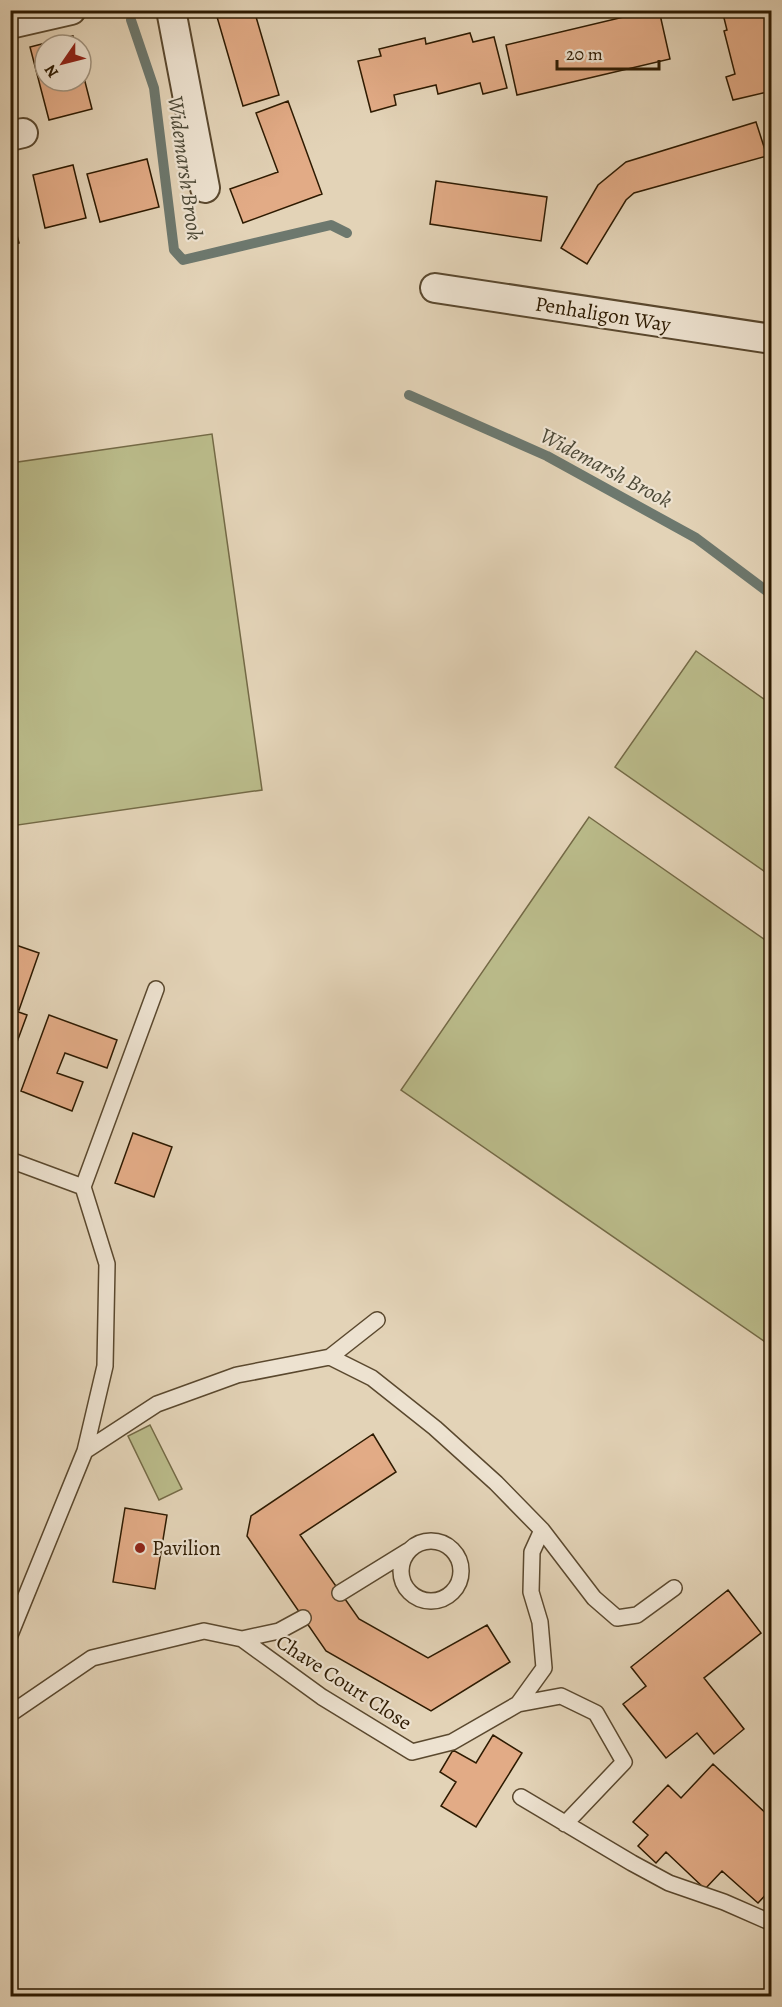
<svg xmlns="http://www.w3.org/2000/svg" width="782" height="2007" font-family="Alegreya,serif">
<style>
.green{fill:#babb8a;stroke:#746a46;stroke-width:1.5}
.lines{fill:none;stroke-linecap:round;stroke-linejoin:round}
.stream{stroke:#6d786e;stroke-width:10}
.building{fill:#e2ab86;stroke:#2d1a01;stroke-width:1.5}
.service-casing{stroke:#5a482e;stroke-width:18}
.minor-casing{stroke:#5a482e;stroke-width:32}
.service{stroke:#ede2d0;stroke-width:15}
.minor{stroke:#ede2d0;stroke-width:28}
.poi-dot{fill:#8f2418;stroke:#ede2d0;stroke-width:2}
.labels{text-anchor:middle;dominant-baseline:central;stroke-width:4.5;stroke-linejoin:round;paint-order:stroke}
.street-label{font-size:21px;fill:#2d1a01;stroke:#ede2d0}
.poi-label{font-size:21px;fill:#2d1a01;stroke:#ede2d0;text-anchor:start}
.water-label{font-size:22px;font-style:italic;fill:#4d4937;stroke:#ede2d0}
</style>
<rect width="100%" height="100%" fill="#e3d3b7"/>
<filter id="stains"><feTurbulence type="fractalNoise" baseFrequency=".00333" numOctaves="4"/><feColorMatrix values="0 0 0 0 .2 0 0 0 0 .09 0 0 0 0 .02 0 0 0 .5 -.17"/></filter>
<radialGradient id="worn" r=".72"><stop offset=".6" stop-color="#630" stop-opacity="0"/><stop offset="1" stop-color="#630" stop-opacity=".3"/></radialGradient>
<path class="green" d="M212,434L262,790L11,826V463Z
M696,651L771,704L772,870L768,874L615,767Z
M589,817L771,944V1346L401,1090Z
M150,1425L182,1489L159,1500L128,1436Z"/>
<g class="lines">
<path class="stream" d="M131,20L154,88L174,250L183,260L331,225L347,233
M409,395L547,456L696,538L772,595"/>
</g>
<path class="building" d="M215,10H254L279,95L243,106Z
M653,10H659L670,59L517,95L506,45Z
M722,10H772V21L770,22L772,29V91L733,100L726,77L735,74L724,31L727,30Z
M470,33L473,42L494,37L507,88L483,94L480,83L438,94L436,85L394,95L396,105L371,112L358,61L381,56L379,49L425,38L426,44Z
M73,36L76,45H45V81H81V66L92,109L49,120L30,47Z
M288,101L322,194L243,223L230,189L278,172L256,113Z
M756,122L767,156L634,193L626,200L587,264L561,248L598,185L626,162Z
M147,159L159,207L100,222L87,174Z
M73,165L86,218L45,228L33,175Z
M436,181L547,197L541,241L430,224Z
M10,208L19,243L10,245Z
M10,943L39,953L19,1010L10,1007Z
M10,1009L27,1015L10,1061Z
M49,1015L117,1040L107,1068L65,1053L57,1073L83,1082L72,1111L21,1091Z
M133,1133L172,1147L154,1197L115,1183Z
M373,1434L396,1472L300,1535L359,1619L428,1658L487,1625L510,1662L431,1711L326,1651L247,1536L251,1516Z
M125,1508L167,1515L155,1589L113,1582Z
M728,1590L761,1633L704,1678L744,1729L714,1754L697,1733L666,1758L623,1704L646,1686L631,1667Z
M493,1735L522,1753L476,1827L441,1806L456,1782L440,1772L453,1750L476,1763Z
M713,1764L772,1819V1888L758,1903L722,1871L705,1889L666,1852L656,1863L638,1846L648,1835L633,1822L668,1785L681,1798Z"/>
<g class="lines">
<g class="service-casing">
<path id="service" d="M10,1160L83,1187L107,1264L105,1366L85,1451
M83,1187L156,989
M330,1357L372,1378L435,1428L496,1483L542,1530L594,1598L617,1618L637,1615L674,1588
M401 1571a30 30 0 1 1 60 0a30 30 0 1 1-60 0Z
M340,1593L408,1551
M10,1635L85,1451L157,1404L237,1375L330,1357L377,1320
M242,1639L279,1631L303,1618
M518,1704L561,1696L596,1713L624,1762L565,1824
M10,1714L92,1658L204,1631L242,1639L322,1697L412,1752L452,1742L518,1704L544,1668L540,1622L531,1592L532,1552L542,1530
M521,1797L632,1863L669,1883L724,1902L772,1923"/>
</g>
<g class="minor-casing">
<path id="minor" d="M171,10L205,188
M10,24L71,10
M10,136L23,133
M435,288L772,339"/>
</g>
<use href="#service" class="service"/>
<use href="#minor" class="minor"/>
</g>
<circle class="poi-dot" cx="140" cy="1548" r="6"/>
<g class="labels">
<g class="street-label">
<text transform="translate(603 314) rotate(9)">Penhaligon Way</text>
<text transform="translate(344 1682) rotate(33)">Chave Court Close</text>
</g>
<g class="poi-label">
<text x="152" y="1548">Pavilion</text>
</g>
<g class="water-label">
<text transform="translate(185 168) rotate(82)">Widemarsh Brook</text>
<text transform="translate(606 468) rotate(28)">Widemarsh Brook</text>
</g>
</g>
<rect width="782" height="2007" fill="none" stroke="#e3d3b7" stroke-width="36"/>
<rect x="12" y="12" width="758" height="1983" fill="none" stroke="#2d1a01" stroke-width="3"/>
<rect x="18" y="18" width="746" height="1971" fill="none" stroke="#2d1a01" stroke-width="1.5"/>
<g transform="translate(63 63) rotate(235)"><circle r="28" fill="#ede2d0" stroke="#a0927d" stroke-width="1.5"/>
<path d="M0-4.5L10 22L0 15L-10 22Z" fill="#8f2418"/>
<text y="-9" font-size="16" font-weight="bold" text-anchor="middle" fill="#2d1a01">N</text>
</g>
<path d="M557 60v9h102v-9" fill="none" stroke="#2d1a01" stroke-width="3"/>
<text x="566" y="60" font-size="18" fill="#2d1a01" stroke="#ede2d0" stroke-width="4.5" paint-order="stroke">20 m</text>
<rect width="100%" height="100%" filter="url(#stains)"/>
<rect width="100%" height="100%" fill="url(#worn)"/>
</svg>
